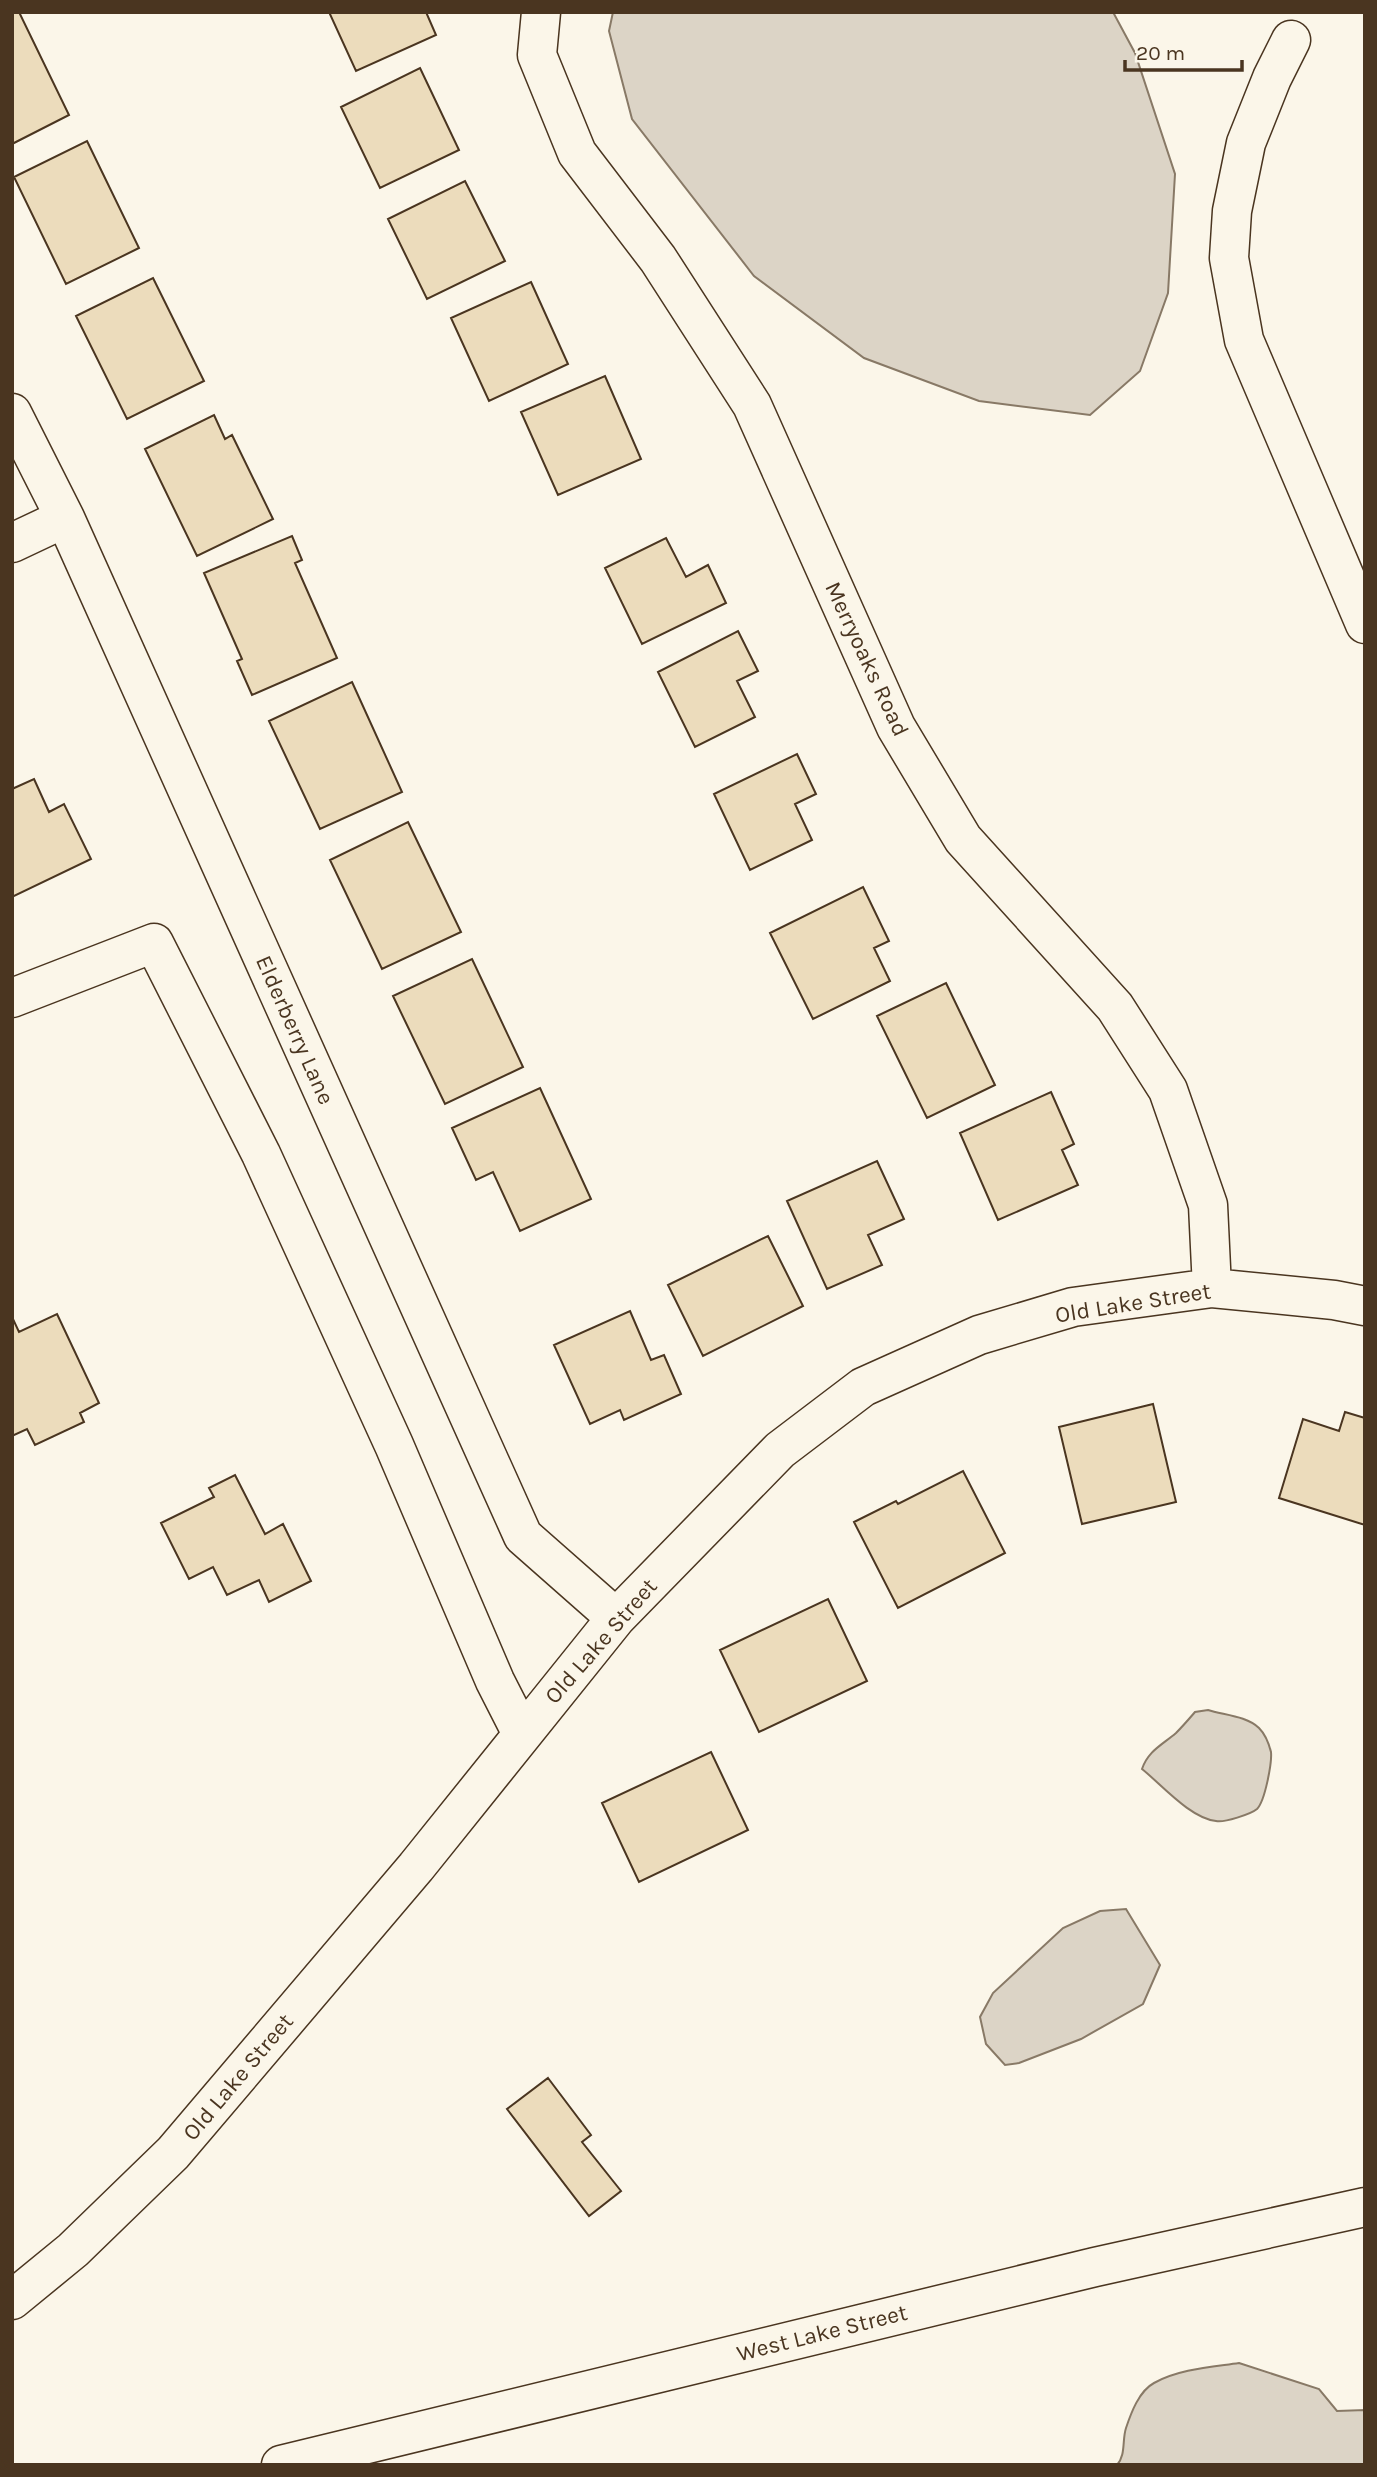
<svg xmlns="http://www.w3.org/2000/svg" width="1377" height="2477" font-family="Karla,sans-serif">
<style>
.water{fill:#dcd4c6;stroke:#887966;stroke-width:2}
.building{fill:#ecdcbc;stroke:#4a3520;stroke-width:2}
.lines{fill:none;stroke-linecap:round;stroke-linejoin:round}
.minor-casing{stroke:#4a3520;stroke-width:41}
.highway-casing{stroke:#4a3520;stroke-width:41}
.minor{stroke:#fbf6e9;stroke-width:38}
.highway{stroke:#fbf6e9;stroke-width:38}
.labels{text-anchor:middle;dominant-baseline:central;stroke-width:5;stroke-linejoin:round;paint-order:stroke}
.street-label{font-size:23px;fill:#4a3520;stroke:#fbf6e9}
</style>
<rect width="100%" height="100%" fill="#fbf6e9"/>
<path class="water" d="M613,12H1113L1135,53L1175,174L1168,293L1140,371L1090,415L979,401L864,358L754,276L632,119L609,31Z
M1208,1710C1224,1715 1247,1716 1259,1728C1265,1734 1269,1744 1271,1752C1272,1763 1265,1801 1257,1809C1251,1814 1224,1823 1216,1821C1190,1818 1162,1785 1142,1769C1148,1751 1162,1745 1176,1733C1183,1726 1189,1719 1195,1712Z
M1126,1909L1160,1965L1143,2004L1081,2039L1019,2063L1005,2065L986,2044L980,2017L993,1993L1063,1928L1100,1911Z
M1239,2363L1319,2389L1337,2411L1365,2410V2465H1117C1126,2455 1122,2440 1126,2428C1131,2413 1139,2391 1154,2383C1179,2369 1212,2367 1239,2363Z"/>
<path class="building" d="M12,12H19L69,115L12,144Z
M329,12H426L436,35L356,71Z
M420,68L459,150L380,188L341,107Z
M87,141L139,248L66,284L14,177Z
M465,181L505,261L427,299L388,219Z
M153,278L204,381L127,419L76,316Z
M531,282L568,364L489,401L451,318Z
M605,376L641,459L558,495L521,412Z
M214,415L225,439L232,435L273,519L197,556L145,449Z
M292,536L302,560L295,563L337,658L252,695L237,661L242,659L204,573Z
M666,538L686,577L708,565L726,603L642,644L605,568Z
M738,631L758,671L737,681L755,717L695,747L658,672Z
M352,682L402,792L320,829L269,721Z
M797,754L816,794L795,804L812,840L750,870L714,794Z
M34,779L49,812L64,804L91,859L12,897V789Z
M408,822L461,932L382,969L330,860Z
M863,887L889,941L874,948L890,981L813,1019L770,933Z
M472,959L523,1067L445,1104L393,996Z
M946,983L995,1085L927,1118L877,1016Z
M540,1088L591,1199L520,1231L493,1172L476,1180L452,1128Z
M1051,1092L1074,1144L1062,1150L1078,1185L998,1220L960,1133Z
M877,1161L904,1219L868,1235L882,1265L827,1289L787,1201Z
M768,1236L803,1306L703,1356L668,1285Z
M630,1311L651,1360L664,1355L681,1394L624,1420L620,1410L590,1424L554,1345Z
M57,1314L99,1403L80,1413L84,1422L35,1445L27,1429L12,1436V1317L19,1332Z
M1153,1404L1176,1502L1082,1524L1059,1427Z
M1345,1412L1365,1418V1525L1279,1498L1303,1419L1339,1431Z
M963,1471L1005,1553L898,1608L854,1522L896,1501L898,1504Z
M235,1475L265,1534L283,1524L311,1581L269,1602L259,1580L227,1595L213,1567L189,1579L161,1523L214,1497L209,1488Z
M828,1599L867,1681L759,1732L720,1650Z
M711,1752L748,1830L639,1882L602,1803Z
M548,2078L591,2135L582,2142L621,2191L589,2216L507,2109Z"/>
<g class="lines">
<g class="minor-casing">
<path id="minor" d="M541,12L537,55L577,153L658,259L752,405L896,727L963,839L1115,1007L1168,1090L1208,1205L1212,1288
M1291,40L1272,78L1246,143L1232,211L1229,258L1244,340L1365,624
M12,413L65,518L523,1536L616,1618
M12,543L65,518
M12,998L154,943L261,1154L394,1445L495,1681L522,1734
M12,2300L73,2250L173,2153L416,1867L616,1618L780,1450L863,1387L979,1335L1073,1307L1212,1288L1334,1300L1365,1306"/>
</g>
<g class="highway-casing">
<path id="highway" d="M281,2465L1095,2267L1365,2207"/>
</g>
<use href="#minor" class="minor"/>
<use href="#highway" class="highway"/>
</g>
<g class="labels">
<g class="street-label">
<text transform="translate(867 659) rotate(65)">Merryoaks Road</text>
<text transform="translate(295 1030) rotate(66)">Elderberry Lane</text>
<text transform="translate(1133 1303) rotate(-9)">Old Lake Street</text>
<text transform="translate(601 1641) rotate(-49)">Old Lake Street</text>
<text transform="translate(238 2077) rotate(-50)">Old Lake Street</text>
<text transform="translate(822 2333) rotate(-14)">West Lake Street</text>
</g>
</g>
<rect width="1377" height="2477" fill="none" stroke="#4a3520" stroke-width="28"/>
<path d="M1125 60v10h117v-10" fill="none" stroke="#4a3520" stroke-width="3.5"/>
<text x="1136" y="60" font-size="21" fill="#4a3520" stroke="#fbf6e9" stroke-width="5" paint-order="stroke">20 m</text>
</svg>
